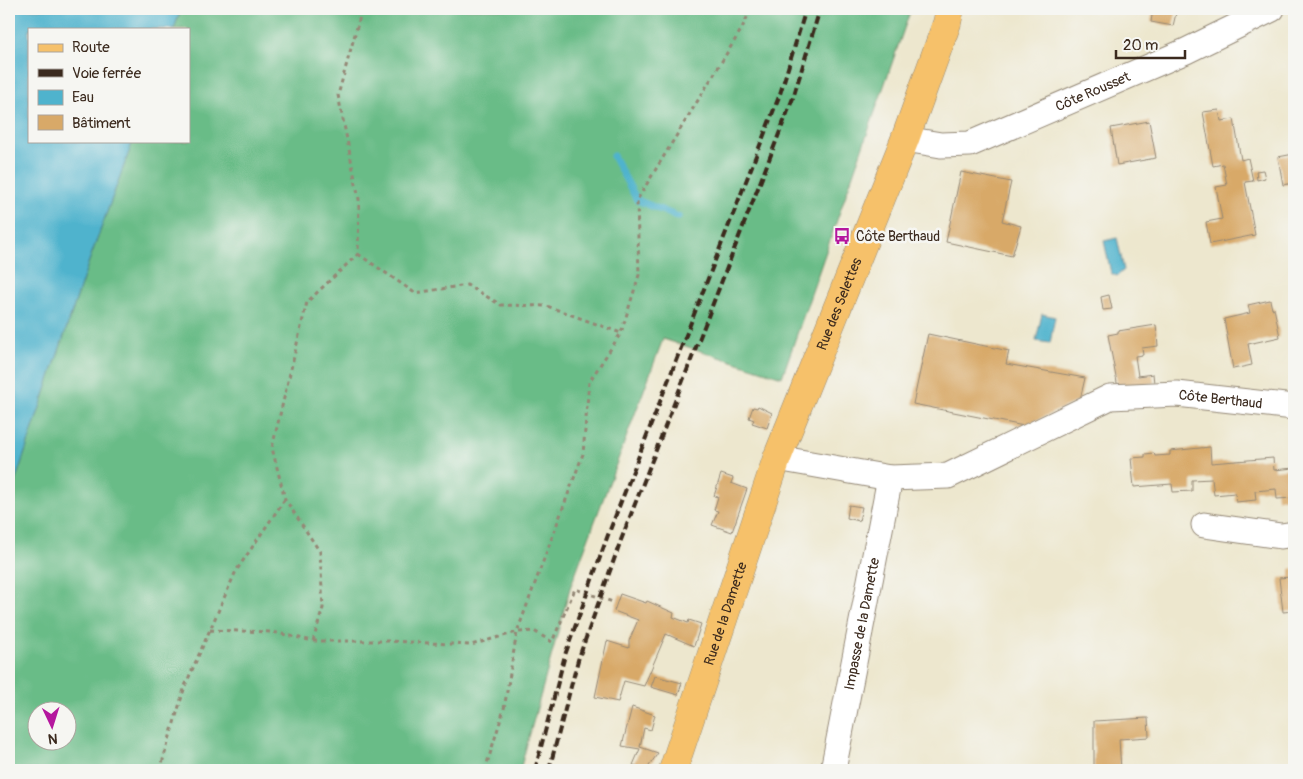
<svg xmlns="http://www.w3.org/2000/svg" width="1303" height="779" font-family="Pangolin,sans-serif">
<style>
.forest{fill:#69bc87;stroke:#527352;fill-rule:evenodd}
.water{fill:#4fb3cd;stroke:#456e76}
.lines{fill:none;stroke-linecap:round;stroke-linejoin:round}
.stream{stroke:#4fb3cd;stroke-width:7}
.building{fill:#d8a968}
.minor-casing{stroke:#948876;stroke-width:27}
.major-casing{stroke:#948876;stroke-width:29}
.path{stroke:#948876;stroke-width:3;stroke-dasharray:4 4;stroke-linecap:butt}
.minor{stroke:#fff;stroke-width:25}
.major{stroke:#f6c16b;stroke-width:28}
.rail{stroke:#3b2a1e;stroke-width:4;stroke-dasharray:8 4;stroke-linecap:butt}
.labels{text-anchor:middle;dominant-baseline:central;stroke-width:5;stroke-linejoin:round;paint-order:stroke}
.street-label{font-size:14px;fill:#3b2a1e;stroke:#f6f6f2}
.poi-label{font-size:14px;fill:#3b2a1e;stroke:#f6f6f2;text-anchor:start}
</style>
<rect width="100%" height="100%" fill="#f6f6f2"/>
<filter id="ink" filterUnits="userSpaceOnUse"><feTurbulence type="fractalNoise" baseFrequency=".02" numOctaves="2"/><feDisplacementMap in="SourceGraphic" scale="10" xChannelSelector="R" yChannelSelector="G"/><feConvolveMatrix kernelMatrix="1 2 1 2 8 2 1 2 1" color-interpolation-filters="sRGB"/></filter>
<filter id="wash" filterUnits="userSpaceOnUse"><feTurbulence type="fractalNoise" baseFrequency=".0096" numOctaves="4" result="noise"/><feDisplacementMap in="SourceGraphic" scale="20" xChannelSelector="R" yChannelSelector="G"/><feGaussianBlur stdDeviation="1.12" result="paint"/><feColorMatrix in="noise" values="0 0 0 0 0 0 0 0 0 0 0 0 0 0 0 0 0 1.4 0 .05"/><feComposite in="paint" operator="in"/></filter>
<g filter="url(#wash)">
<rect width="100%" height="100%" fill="#ede7ce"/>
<path class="forest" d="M181,9H911L782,377L663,339L570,588L520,770H9V500L89,261L133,141H189V29H174ZM38,712H68V742H38Z"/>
<path class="water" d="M9,9H181L174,29H29V141H133L89,261L9,500Z
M1117,238L1124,270L1117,276L1111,273L1104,241Z
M1042,314L1055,317L1050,343L1036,341Z"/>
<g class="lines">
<path class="stream" d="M613,156L637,200L678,217"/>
</g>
<g id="blocks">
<path class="building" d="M1153,9H1177L1173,26L1151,22Z
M1219,110L1221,121L1234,119L1241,160L1248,158L1253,181L1245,182L1255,235L1210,244L1206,222L1222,219L1216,187L1227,185L1223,164L1213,166L1203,112Z
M1149,121L1156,158L1117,165L1111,128Z
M1294,154V183L1283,185L1278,157Z
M1263,170L1265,178L1257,180L1256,171Z
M961,172L1011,182L1002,221L1021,226L1012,256L946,242Z
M1109,295L1112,309L1103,310L1101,297Z
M1270,300L1272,309L1274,308L1280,337L1248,344L1252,365L1233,369L1224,319L1250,313L1248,305Z
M1156,325L1158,346L1142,348L1143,355L1135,356L1138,376L1153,374L1154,383L1118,388L1108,335L1118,333V331Z
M928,334L1009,351L1006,364L1085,378L1080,400L1024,426L913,404Z
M758,406L772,413L767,428L752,423L754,420L749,418L753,407L757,408Z
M1210,447L1211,463L1273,458L1274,470L1294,468V498L1277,499L1276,489L1266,490L1255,491L1256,500L1236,502L1235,493L1214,495L1212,479L1192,480V491L1173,492L1172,484L1134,487L1131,458L1145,457V454L1154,453L1155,456L1170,455V451Z
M721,474L733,478L731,483L747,489L732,532L712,525L718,511L714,510L718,497L714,496Z
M849,505L862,507L859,521L847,518Z
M1294,568V608L1293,611L1283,612L1279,578L1290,577V569Z
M620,594L646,603L647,601L674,613L673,617L688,623L689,620L701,624L694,646L666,634L644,686L624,681L618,702L595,697L607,641L629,648V641L638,620L614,611Z
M655,676L682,683L678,695L651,687Z
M632,707L655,715L651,730L644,728L640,747L658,753L647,769L633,765L640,749L622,746Z
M1148,718L1149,737L1119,739L1121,770H1094V721Z"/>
</g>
</g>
<g filter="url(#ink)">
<use href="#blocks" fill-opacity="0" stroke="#948876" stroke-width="1"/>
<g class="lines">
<g class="minor-casing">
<g id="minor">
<path id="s1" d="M905,139L941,145L970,144L1186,51L1272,9"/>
<path id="s2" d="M777,458L890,478L948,476L1110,397L1177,394L1294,407"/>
<path d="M1204,525L1281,536L1294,534"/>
<path id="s3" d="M833,770L890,478"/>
</g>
</g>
<g class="major-casing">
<g id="major">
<path id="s4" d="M673,770L777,458L905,139L947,23L950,9"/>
</g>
</g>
<path class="path" d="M358,254L415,293L467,285L501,305L547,306L621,333
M210,630L273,632L313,641H389L471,645L517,632L534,631L552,642L575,589L613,602
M313,641L323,608L320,552L285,499L272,448L307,302L358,254L359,199L338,95L362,9
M160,770L185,686L236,571L285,499
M485,770L504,709L517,632L583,454L589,382L621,333L639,275L637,200L741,30L751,9"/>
<use href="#minor" class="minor"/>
<use href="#major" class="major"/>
<path class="rail" d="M535,770L565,655L608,535L780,94L806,9
M549,770L578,660L621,540L793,98L820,9"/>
</g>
</g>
<defs>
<g id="bus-bare" transform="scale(1.35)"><path d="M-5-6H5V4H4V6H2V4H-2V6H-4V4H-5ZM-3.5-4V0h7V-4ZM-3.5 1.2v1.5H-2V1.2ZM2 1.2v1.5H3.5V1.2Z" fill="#b5179e" stroke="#f6f6f2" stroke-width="2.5" paint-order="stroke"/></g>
</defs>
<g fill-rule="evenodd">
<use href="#bus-bare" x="842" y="236"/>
</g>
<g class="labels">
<g class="street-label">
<text stroke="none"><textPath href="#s1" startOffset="199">Côte Rousset</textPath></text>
<text stroke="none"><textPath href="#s4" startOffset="495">Rue des Selettes</textPath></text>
<text stroke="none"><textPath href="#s2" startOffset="464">Côte Berthaud</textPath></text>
<text stroke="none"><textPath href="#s4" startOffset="165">Rue de la Damette</textPath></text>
<text stroke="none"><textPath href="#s3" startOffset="149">Impasse de la Damette</textPath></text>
</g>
<g class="poi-label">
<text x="856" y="236">Côte Berthaud</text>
</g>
</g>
<rect width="1303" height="779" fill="none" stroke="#f6f6f2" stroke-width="30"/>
<rect x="28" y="28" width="162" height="115" fill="#f6f6f2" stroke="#aba49d"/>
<rect x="38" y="44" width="25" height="8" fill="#f6c16b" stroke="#aba49d"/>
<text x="72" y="52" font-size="15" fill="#3b2a1e">Route</text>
<rect x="38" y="69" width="25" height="8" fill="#3b2a1e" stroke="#aba49d"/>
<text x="72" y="78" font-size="15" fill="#3b2a1e">Voie ferrée</text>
<rect x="38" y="90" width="25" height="15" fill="#4fb3cd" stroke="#aba49d"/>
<text x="72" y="102" font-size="15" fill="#3b2a1e">Eau</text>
<rect x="38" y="115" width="25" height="15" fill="#d8a968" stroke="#aba49d"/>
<text x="72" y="128" font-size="15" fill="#3b2a1e">Bâtiment</text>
<g transform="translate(52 726) rotate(176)"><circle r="24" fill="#f6f6f2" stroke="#aba49d"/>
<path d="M0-4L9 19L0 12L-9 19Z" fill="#b5179e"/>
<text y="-8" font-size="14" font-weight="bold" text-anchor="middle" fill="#3b2a1e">N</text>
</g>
<path d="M1116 50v8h69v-8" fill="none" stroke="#3b2a1e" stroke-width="2.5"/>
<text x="1123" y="50" font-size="15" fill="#3b2a1e" stroke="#f6f6f2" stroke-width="4" paint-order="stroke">20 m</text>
</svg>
